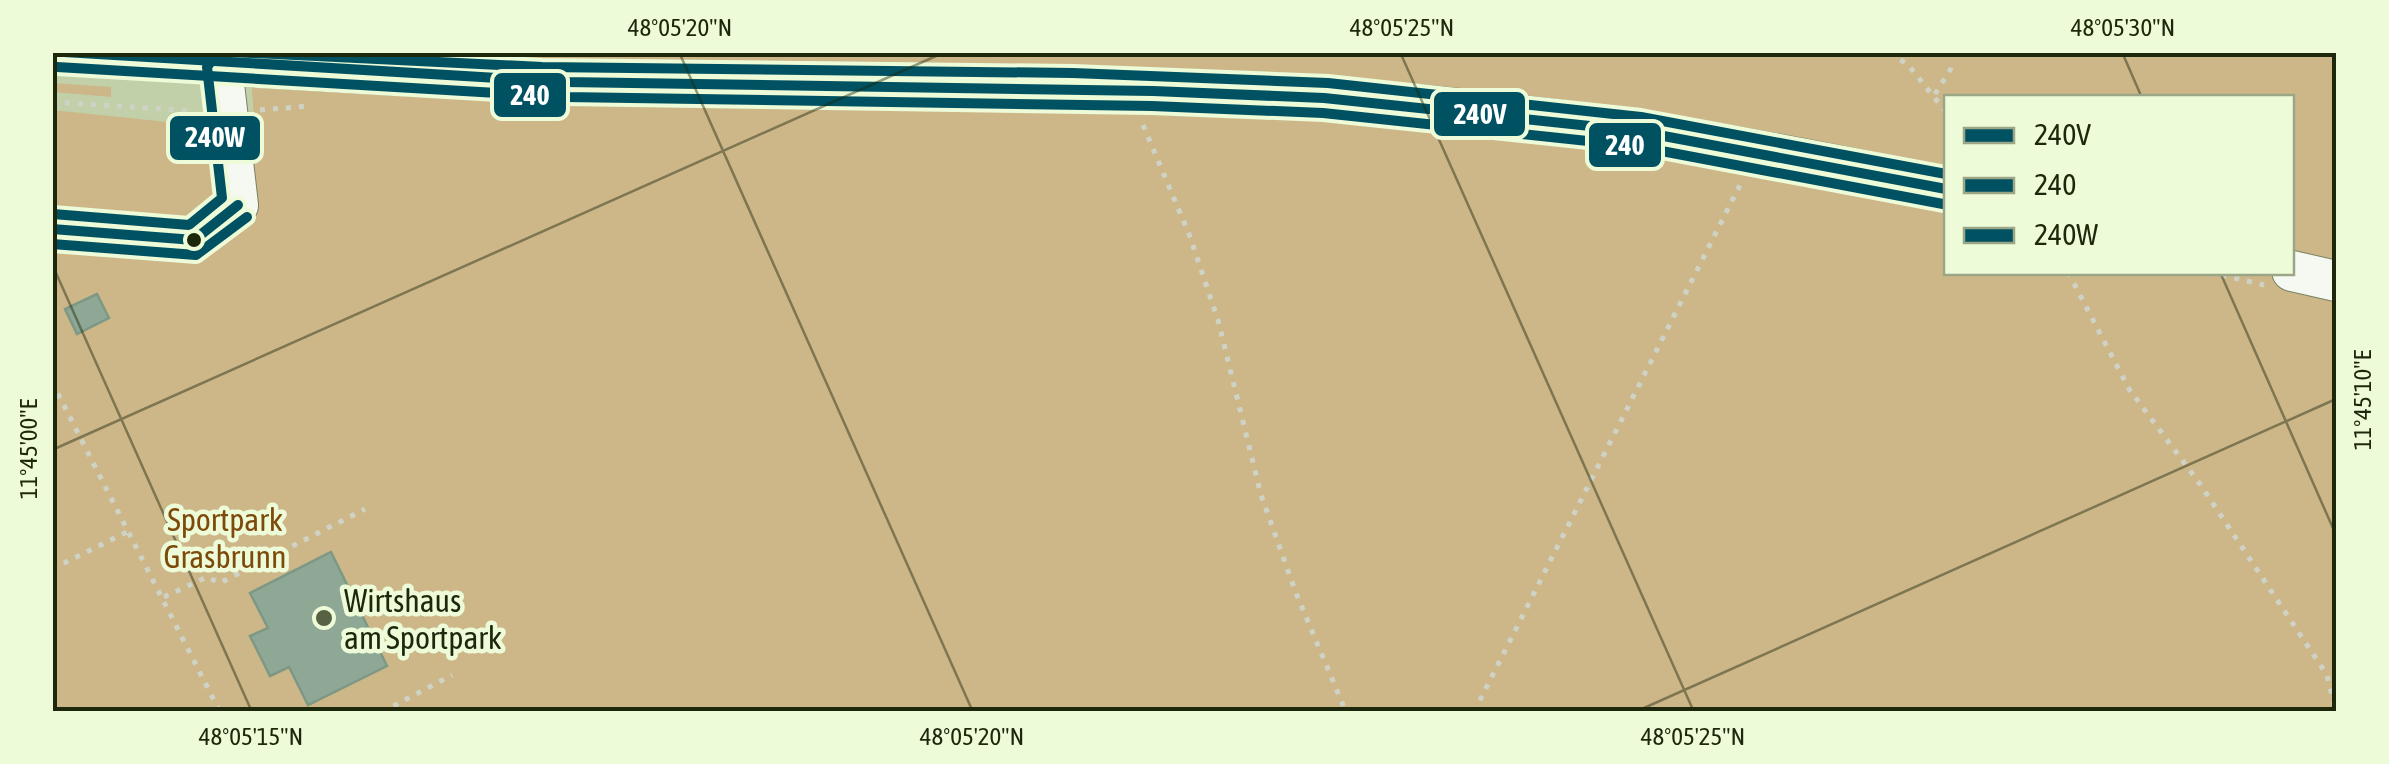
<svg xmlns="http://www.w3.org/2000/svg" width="2389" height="764" font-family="'Asap Condensed',sans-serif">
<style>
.green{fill:#cdb789;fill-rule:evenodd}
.building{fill:#8ea895;stroke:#7d9885;stroke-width:2.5}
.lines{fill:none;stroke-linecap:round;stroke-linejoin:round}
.minor-casing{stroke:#788264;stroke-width:42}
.path{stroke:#ced3c6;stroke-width:5;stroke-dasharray:5 8;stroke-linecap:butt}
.minor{stroke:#f6f8f2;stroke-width:40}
.bus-1-casing{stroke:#edfbd8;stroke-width:18}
.bus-2-casing{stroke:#edfbd8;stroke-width:18}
.bus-3-casing{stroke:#edfbd8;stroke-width:18}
.bus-1{stroke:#005262;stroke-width:10}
.bus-2{stroke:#005262;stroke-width:10}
.bus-3{stroke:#005262;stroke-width:10}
.ticks{fill:none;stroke:#1d270b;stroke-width:2.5;stroke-opacity:0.45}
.bus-dot{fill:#1d270b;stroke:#edfbd8;stroke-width:4}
.poi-dot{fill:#566242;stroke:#edfbd8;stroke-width:4}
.labels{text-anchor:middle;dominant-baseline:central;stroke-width:9;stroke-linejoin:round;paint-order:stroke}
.park-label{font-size:32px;fill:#7d4a0b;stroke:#edfbd8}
.poi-label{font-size:32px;fill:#1d270b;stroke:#edfbd8;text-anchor:start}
.line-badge{stroke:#edfbd8;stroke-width:4}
.badge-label{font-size:28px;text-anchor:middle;font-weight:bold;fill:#fff}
.neatline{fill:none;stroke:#1d270b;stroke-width:4}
.ticks-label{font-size:25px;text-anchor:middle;fill:#1d270b}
</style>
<rect width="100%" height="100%" fill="#c1d0a9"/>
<path class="green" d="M249,52L2336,53V711H53L52,110L255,131ZM1946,98H2292V272H1946Z
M52,83L111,87V97L53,92Z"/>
<path class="building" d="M97,294L109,318L77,334L65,309Z
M331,552L387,666L308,705L289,667L270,676L250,636L268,628L250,593Z"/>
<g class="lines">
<g class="minor-casing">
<path id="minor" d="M58,52C251,68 444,79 638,84C867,90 1096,84 1324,98C1533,111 1743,143 1946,189
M52,229L194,240L238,205L222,67
M2292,271L2336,281"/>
</g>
<path class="path" d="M1890,52L1909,66L1946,112
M1935,94L1952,67
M52,102L194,111
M260,110L309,106
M1143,125L1189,234L1218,320L1261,495L1296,593L1346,712
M2068,272L2129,389L2200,484L2327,675L2336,712
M2209,272L2264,285
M52,382L220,712
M52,569L129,531
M164,597L207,577L220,583L365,509
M382,712L452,675
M1474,712L1741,183"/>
<use href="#minor" class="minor"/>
<g class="bus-1-casing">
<path id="bus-1" d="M64,52L565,82L1153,91L1324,98L1637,131L1946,189
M52,229L194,240L238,205"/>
</g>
<g class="bus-2-casing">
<path id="bus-2" d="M57,67L565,97L1152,106L1323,113L1635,146L1943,204
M52,244L196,255L247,217"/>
</g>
<g class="bus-3-casing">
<path id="bus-3" d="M231,52L542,67L1073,73L1328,83L1641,117L1946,174
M53,214L189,225L222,198L207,67L218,52"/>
</g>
<use href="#bus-1" class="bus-1"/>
<use href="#bus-2" class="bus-2"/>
<use href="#bus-3" class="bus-3"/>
</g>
<path class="ticks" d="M679,52L973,712M1400,52L1694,712M2122,52L2142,98M52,264L252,712M2220,272L2336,535M52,450L945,52M1635,712L2336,399"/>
<circle class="bus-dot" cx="194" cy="240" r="9"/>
<circle class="poi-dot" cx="324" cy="618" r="10"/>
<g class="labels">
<g class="park-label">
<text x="225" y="519">Sportpark<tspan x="225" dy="37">Grasbrunn</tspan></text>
</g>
<g class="poi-label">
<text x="344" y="600">Wirtshaus<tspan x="344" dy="37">am Sportpark</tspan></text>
</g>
</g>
<g class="line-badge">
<rect x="492" y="71" width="76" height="48" rx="10" fill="#005262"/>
<rect x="1432" y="90" width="95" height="48" rx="10" fill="#005262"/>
<rect x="168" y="114" width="94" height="48" rx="10" fill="#005262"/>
<rect x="1587" y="121" width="76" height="48" rx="10" fill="#005262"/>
</g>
<g class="badge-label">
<text x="530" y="105">240</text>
<text x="1480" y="124">240V</text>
<text x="215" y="147">240W</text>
<text x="1625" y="155">240</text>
</g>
<rect width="2389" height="764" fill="none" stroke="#edfbd8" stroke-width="110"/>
<rect x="1944" y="95" width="350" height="180" fill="#edfbd8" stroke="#9aa686" stroke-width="2.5"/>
<rect x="1964" y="128" width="50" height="15" fill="#005262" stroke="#9aa686" stroke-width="2.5"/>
<text x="2034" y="145" font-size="30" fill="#1d270b">240V</text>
<rect x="1964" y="178" width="50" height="15" fill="#005262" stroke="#9aa686" stroke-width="2.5"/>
<text x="2034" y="195" font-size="30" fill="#1d270b">240</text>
<rect x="1964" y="228" width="50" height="15" fill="#005262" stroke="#9aa686" stroke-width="2.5"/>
<text x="2034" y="245" font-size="30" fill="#1d270b">240W</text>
<rect x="55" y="55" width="2279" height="654" class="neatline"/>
<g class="ticks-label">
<text x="680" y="36">48°05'20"N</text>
<text x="1402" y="36">48°05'25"N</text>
<text x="2123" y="36">48°05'30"N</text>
<text transform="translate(2362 400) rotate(-90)" y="9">11°45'10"E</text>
<text transform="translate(28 449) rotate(-90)" y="9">11°45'00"E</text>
<text x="251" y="745">48°05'15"N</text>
<text x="972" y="745">48°05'20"N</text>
<text x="1693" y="745">48°05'25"N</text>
</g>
</svg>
